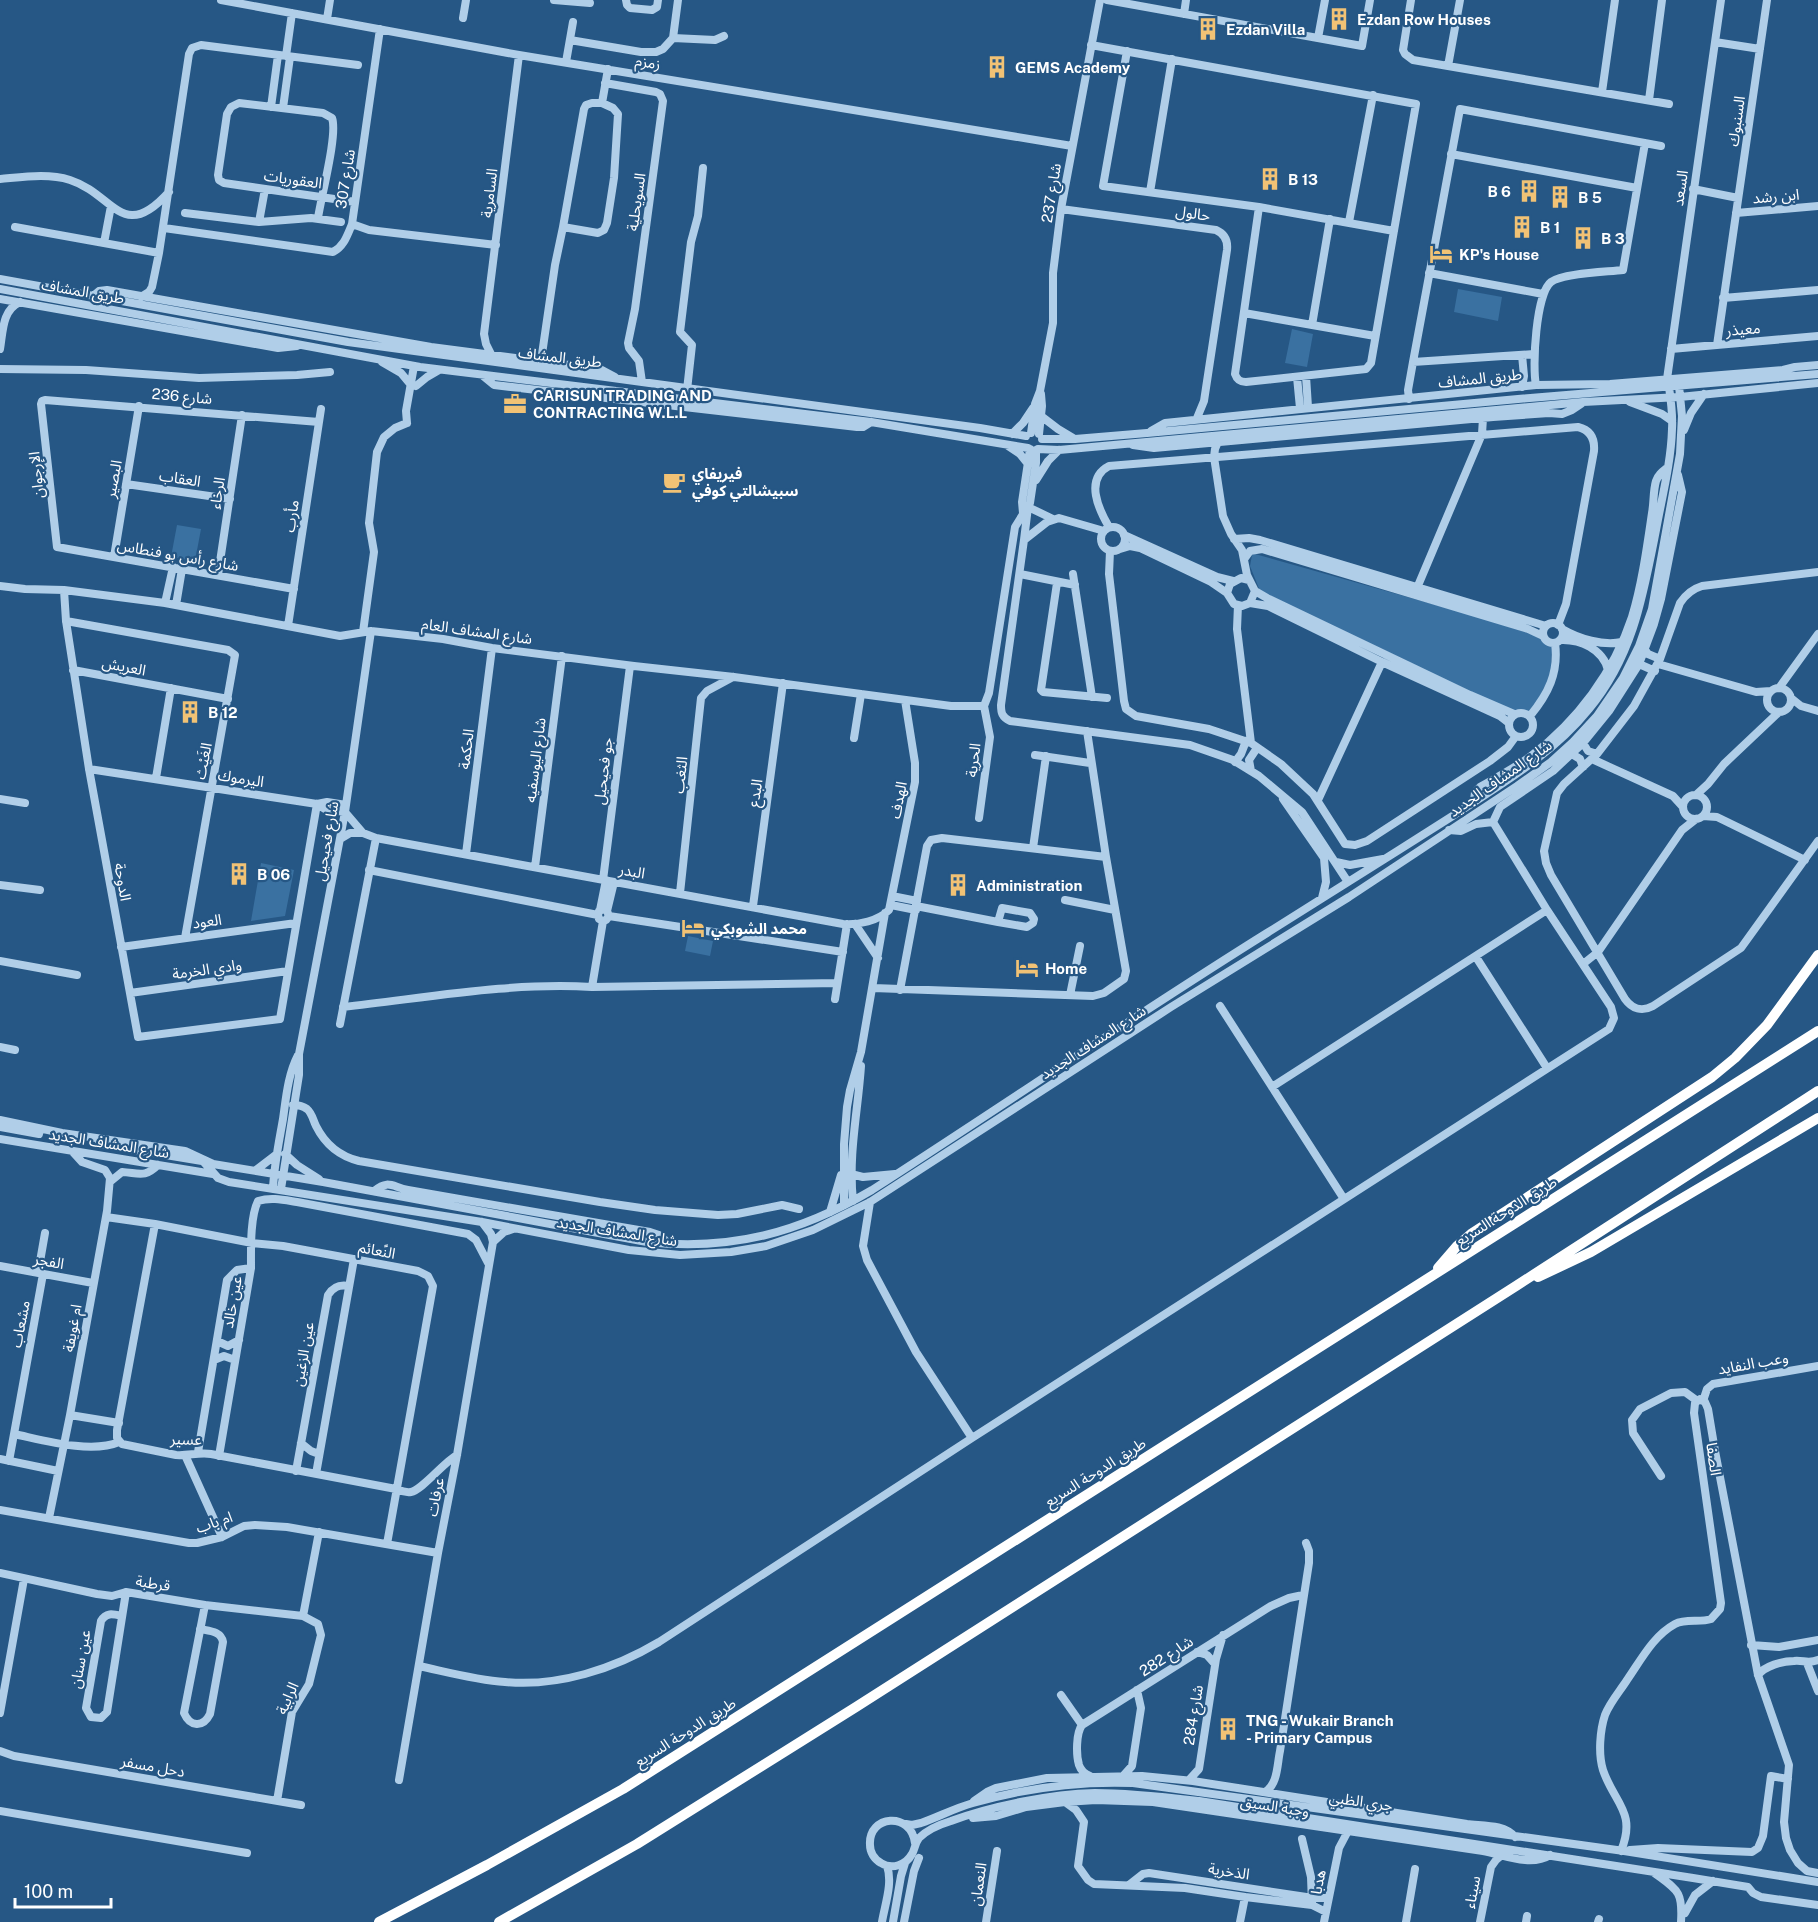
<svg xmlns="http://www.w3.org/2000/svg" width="1818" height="1922" font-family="'Public Sans','Noto Sans Arabic',sans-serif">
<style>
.green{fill:#3a71a1}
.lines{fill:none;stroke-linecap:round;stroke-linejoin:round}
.minor{stroke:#b0cee8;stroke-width:8}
.highway{stroke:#fff;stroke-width:10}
.labels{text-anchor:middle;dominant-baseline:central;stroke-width:4.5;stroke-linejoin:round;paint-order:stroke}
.poi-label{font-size:15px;font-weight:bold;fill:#fff;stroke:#265785;text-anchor:start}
.street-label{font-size:15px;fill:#fff;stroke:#265785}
</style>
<rect width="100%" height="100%" fill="#265785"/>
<path class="green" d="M1458,289L1502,297L1498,321L1454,312Z
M1292,329L1313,334L1307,367L1285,363Z
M177,525L201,529L195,561L171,557Z
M1255,554L1482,618L1537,636L1552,647L1551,675L1531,712L1511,711L1260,591L1250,566L1252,555Z
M261,863L294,870L285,916L251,921Z
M688,936L713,941L710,956L685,951Z"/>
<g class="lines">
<path class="minor" d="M221,0L519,55L1072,146
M554,0L590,3
M626,0L627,5L630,8L652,10L657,7L658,0
M1107,0L1362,46L1370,0
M1411,0L1403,50L1405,54L1413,60L1669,104
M1184,14L1186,0
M463,18L466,0
M327,19L330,0
M380,29L352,224L369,230L496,245
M673,38L715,40L724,36
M1318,38L1325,0
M570,40L641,52H656L663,49L673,38L678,0
M1715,42L1760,49
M1091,45L1416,104L1371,363L1366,369L1246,382C1240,382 1237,380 1235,374L1259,207
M1127,51L1103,186L1259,207L1394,231
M286,56L292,13
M566,62L573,22
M1448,66L1460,0
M605,83L656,92L660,94L663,101L635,309L628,343L629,348L639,361L642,382
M1602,92L1615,0
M1649,100L1662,0
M271,107L278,55
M283,108L290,57
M1451,154L1637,188
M0,179C23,177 48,173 70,180C114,194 122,244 169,192
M1693,189L1738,198
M1150,192L1172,59
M1061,209L1216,230C1225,234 1228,241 1227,250L1204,401L1197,418
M185,213L259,222L311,218L341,222
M1736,213L1818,206
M318,218C321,197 338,134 332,118L323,113L239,103L231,107L227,114L218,175L219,180L224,183L355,202
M259,222L265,189
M1349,222L1373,95
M15,227L159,253
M563,227L584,109L586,105L592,103H602
M164,228L333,252C344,246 347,236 352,224
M104,243L111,206
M1429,273L1543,294
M0,279L348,342L980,428L1026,436
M0,289L420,367L871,422L1028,448
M93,296L99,291L107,290L431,347L600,369L615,377
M141,297L149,292L152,287L159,253L189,54L192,48L201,45L358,65
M1723,298L1818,290
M0,299L278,348L297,346
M1244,313L1375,336
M1312,325L1330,219
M1717,345L1767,0
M0,349C3,332 2,310 20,302
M1671,349L1818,336
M491,354L486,344L484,334L519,55
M1522,355L1524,376L1522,387
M541,361L555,265L563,227L598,233L604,230L607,223L614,178L618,114L613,108L602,103L608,69
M382,362L401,373L411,385
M1413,362L1534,354
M0,369L86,370L199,378L297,375L330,372
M483,376L494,385L857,427H863L871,422
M1306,376L1308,407
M1297,377L1300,408
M1667,379L1721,0
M1536,385C1532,367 1536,293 1551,282C1563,273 1607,272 1623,270L1645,143
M416,386L427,377L439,370
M687,390L692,345L680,332L691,242L698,216L703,168
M1409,399L1408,390L1413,362L1460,109L1661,146
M1630,402L1662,414L1672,421
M1041,416L1058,429L1073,438
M407,423L406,411L414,366
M1684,430L1691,413L1704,394
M1151,431L1165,423L1536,385L1610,384L1783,370L1795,367L1818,365
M1031,433L1035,404L1040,391L1053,323V273L1061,209L1100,0
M1012,434L1023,423L1033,408
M1039,434L1042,406L1041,394
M1042,439H1075L1147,433L1518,399L1818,374
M1218,442L1215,449L1214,457L1223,516L1231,534L1242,550L1247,575L1255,591L1250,603L1242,606L1234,604L1227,593L1230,584L1241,578L1249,580
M1133,445L1154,448L1493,417L1549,413L1562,414L1572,410L1581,404
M1008,446L1020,454L1028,464
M1038,449L1059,450L1583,402L1680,397L1818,383
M1036,480L1048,461L1059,450
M126,484L230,499
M1023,513L1022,502L1030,449
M1101 539a12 12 0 1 1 24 0a12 12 0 1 1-24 0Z
M1109,527C1099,510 1084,479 1109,466L1578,427C1590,430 1595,438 1594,451L1566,604L1558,625
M1104,531L1059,518L1047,522L1024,540L1001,705C1001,713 1002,717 1010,721L1190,745L1233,760L1259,776L1302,812L1348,882
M1124,535L1217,577L1233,581
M1234,539L1249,538L1260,540L1546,626
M1024,540L1028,507L1053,519
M1120,549L1130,546L1140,548L1211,582L1227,593
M1110,551L1109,574L1124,701L1126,709L1136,716L1209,729L1251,743L1281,764L1313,794L1345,844L1355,845L1367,841L1490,761L1508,747L1516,736
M114,557L139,406
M1245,558L1250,551L1262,549L1528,629L1543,636
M1818,572L1702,586C1692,589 1686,594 1680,603L1660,659L1634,706L1597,754L1564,784L1557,793L1544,851L1546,863L1551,875L1625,999C1632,1009 1642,1012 1653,1006L1741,948L1818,841
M1020,574L1075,585
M1073,574L1092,697
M218,575L242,415
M1057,583L1041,690L1043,692L1107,698
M0,586L25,589L64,590L165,603L340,636L371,631L443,639L492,648L634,666L734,677L951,706H984L989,693L1015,527L1030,503L1036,463V450
M1417,588L1482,434L1483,418
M294,589L57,547L41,404L42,401L45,400L319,422
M64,590L66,621L89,769L138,1037L280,1019L317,804
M1255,591L1267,598L1470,695L1514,714
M165,603L173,567
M1250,603L1268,606L1382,662L1500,716L1509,723
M176,605L182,569
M1238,605L1237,629L1251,743
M66,621L228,650L235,655L185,938
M1543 633a10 10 0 1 1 20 0a10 10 0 1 1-20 0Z
M288,626L321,409
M1562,629C1579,639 1603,646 1622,642
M363,632L374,552L369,523L377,452L384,437L395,428L407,423
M1560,640C1580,639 1603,649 1608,670
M1645,650L1648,654L1660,659
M1639,664L1655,671
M1658,664L1756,692L1771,691
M73,670L228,699
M1767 700a12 12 0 1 1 24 0a12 12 0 1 1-24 0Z
M1779,688L1818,634
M1791,698L1801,706L1818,711
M1509 725a12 12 0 1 1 24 0a12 12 0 1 1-24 0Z
M1530,716C1548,694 1559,673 1555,643
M854,738L861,694
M1583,743L1588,751L1597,754
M1572,754L1580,759L1583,767
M1035,755L1090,763
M1592,759L1673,796L1683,807
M1235,762L1241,754L1246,741
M89,769L317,804L327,802L346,805
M1251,771L1249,760L1257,748
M156,778L171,688
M1696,795L1708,784L1724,764L1779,712
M1683 807a12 12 0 1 1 24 0a12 12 0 1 1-24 0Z
M0,799L25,803
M1283,799L1324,858L1326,882L1322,898
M1318,800L1382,662
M1474,802L1475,792L1480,787C1497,777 1515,768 1531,756C1577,721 1614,672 1632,617C1642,584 1647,547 1652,513C1654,503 1653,491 1656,481C1658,475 1662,472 1667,468
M317,804L325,809L345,812
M345,812L363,833L376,838L843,924C859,925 878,921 889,910L915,782V763L905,700
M1703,816L1717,817L1805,860
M979,818L990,737L984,706
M1449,830L1461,831L1476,824L1493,822L1500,807L1553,771L1583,743L1609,711L1639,664L1654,624L1661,599L1682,492L1678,475
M340,839L350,833H363
M1033,848L1046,756
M466,854L492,648
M1336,862L1350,865L1383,859
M535,867L562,656
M369,870L598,915
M603,880L630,666
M0,885L40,890
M680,893L701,698L707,691L733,677
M892,896L917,901
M1065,900L1115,910
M891,905L916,910
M753,906L783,683
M916,906L998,922
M1002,908L1030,913L1034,919L1033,923L1027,927L998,922Z
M600,910L606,880
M607,911L614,882
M609,916L843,952
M855,924L878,958
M121,947L296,923
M1476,957L1547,1068
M0,961L77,975
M1583,964L1598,952L1682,830L1696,819
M592,987L603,921L606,920L609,916L607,911L604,909L599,911L598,915L599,919L603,921
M873,988L1093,996L1104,993L1124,979L1126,971L1106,857L1087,731
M900,990L927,846L931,840L942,838L1106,857
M130,993L288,971
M1070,995L1080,946
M835,999L847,924
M1220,1006L1344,1199
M343,1007C426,998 509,982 592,987L837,983
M340,1024L376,838
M0,1047L15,1050
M1272,1087L1547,910
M293,1105C298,1105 303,1106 307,1109C312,1113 313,1120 316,1126C325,1144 339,1156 359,1161L600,1202L655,1210L718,1215L737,1214L782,1205L799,1209
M0,1120L62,1133L185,1151L213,1164L323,1182L647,1242C731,1251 799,1233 872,1190C1004,1105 1134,1016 1267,933C1329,894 1390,856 1451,817C1500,785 1552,755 1589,709C1633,656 1643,596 1656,530C1662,497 1671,463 1672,429C1673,415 1671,401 1669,387
M0,1127L39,1134
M0,1139L213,1174
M99,1144L202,1161
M285,1154L297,1165L319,1179
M202,1160L218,1178L229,1182L482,1222L629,1250L680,1255L731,1252L766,1246L813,1230L870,1202L1171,1007L1349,897L1517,786L1551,762L1573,742L1597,716L1623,678L1639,646L1652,609L1680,454L1682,416L1679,386
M256,1170L277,1154
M851,1174L863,1177L895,1174
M111,1181L122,1172C139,1173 145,1178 158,1165
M273,1189C274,1165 279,1142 283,1119C286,1098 288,1074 298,1055
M281,1189L299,1075V1054L345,812L371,631
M374,1191C389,1179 392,1187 408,1190L650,1232L659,1235L670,1244
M853,1201C848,1155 858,1111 861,1066
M870,1202L863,1246L867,1260L916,1352L972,1438
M844,1205V1144L847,1107L850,1090L861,1052L885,913
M830,1212L841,1175
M106,1217L155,1224L252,1243L283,1246L418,1271L428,1276L433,1286L387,1544
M155,1224L117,1430V1438L122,1444L176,1455C188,1456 199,1452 211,1454L396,1489C401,1491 405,1493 411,1492C422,1490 444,1462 457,1455
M493,1242L504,1232L513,1229
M0,1266L93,1283
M38,1273L45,1233
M43,1274L14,1434C43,1440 91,1454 119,1442
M217,1341L228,1346L239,1340
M214,1360L224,1356L235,1360
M1703,1401L1707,1389L1713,1384L1818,1366
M70,1415L119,1423
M301,1443L311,1451L319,1454
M198,1452L227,1280L237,1270L251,1268
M185,1455L222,1537
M219,1456L251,1268C251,1249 250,1217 258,1201C271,1197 284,1200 297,1202L468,1234L476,1240L488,1263
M0,1459L58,1471
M9,1461L14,1434
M296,1471L328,1295C333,1287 339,1284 349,1286
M316,1474L354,1259
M1661,1476L1633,1433L1632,1420L1640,1409L1671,1393L1685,1392L1696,1400
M0,1510L189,1543H197L222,1537L244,1526L255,1525L287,1527L438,1553
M49,1518L70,1415L107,1211L110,1178L105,1170L82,1162L72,1151
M0,1573L97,1594L112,1596L126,1592L205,1605L303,1616L318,1624L321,1635L309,1684L292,1712L277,1801
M122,1616C113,1614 106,1612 101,1621L86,1708L91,1717L101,1718L107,1712L126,1592
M303,1616L319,1532
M200,1629C209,1631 221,1631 223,1642L210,1714C203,1728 190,1727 184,1713L205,1605
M1751,1645L1779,1647L1818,1640
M1197,1652L1207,1655L1215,1664
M1807,1663L1818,1691
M419,1666C447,1672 476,1680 505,1682C558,1687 614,1669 659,1642L972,1438L1609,1029L1614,1018L1611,1007L1547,910L1493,822
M1758,1675C1765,1666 1782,1661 1794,1661C1803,1660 1809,1664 1818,1660
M1061,1695L1082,1725
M0,1713L24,1579
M0,1751L14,1756L301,1805
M1124,1775L1132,1766L1141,1708L1137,1690
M1090,1776C1085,1774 1081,1771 1079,1765C1076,1755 1076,1733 1082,1725L1271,1606L1289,1598L1303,1595
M399,1780L438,1553L457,1455L493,1242L491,1234L482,1222
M1189,1780L1199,1769L1216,1659L1223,1635
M1265,1792C1278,1784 1277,1765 1280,1751L1309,1563V1551L1306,1543
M974,1801L987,1792L996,1788L1047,1778L1142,1776L1193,1781L1467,1824C1483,1826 1504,1824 1515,1837
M1065,1802L1076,1810L1084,1822L1078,1866L1088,1880L1094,1884L1185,1888L1245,1897L1312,1905L1326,1912
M0,1811L247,1853
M973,1818L996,1816L1026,1807L1065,1802L1096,1800L1153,1802L1483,1851C1504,1855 1531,1867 1550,1855
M906,1824L912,1825L921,1823C938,1817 955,1808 973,1803C1025,1788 1079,1781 1133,1783L1624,1851L1818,1882
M1302,1839L1311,1877L1312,1903
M915,1843C911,1811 868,1815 870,1845C870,1852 874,1859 881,1863C892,1870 906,1865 912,1854C915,1849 915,1843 919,1838C927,1830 941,1824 951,1821C992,1806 1051,1794 1095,1793C1130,1793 1164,1797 1199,1801L1693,1878L1748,1887L1753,1893L1761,1897L1818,1905
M1630,1850L1658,1848L1752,1852L1758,1848L1763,1836L1771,1776L1788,1779
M1621,1851C1637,1812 1614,1803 1603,1770C1598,1754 1600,1730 1605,1715C1610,1702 1620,1691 1627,1680C1641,1660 1653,1636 1675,1624C1686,1618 1700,1623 1711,1619L1720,1609L1721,1603L1694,1413L1695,1403L1700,1399L1705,1402L1708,1409L1715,1451L1758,1675L1789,1765L1784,1822L1786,1838L1790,1850L1798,1863L1807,1871L1818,1873
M1653,1872C1677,1890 1683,1890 1681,1922
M1129,1885L1143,1874L1149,1873L1313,1898H1328
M1685,1913L1695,1895L1713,1881
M882,1922C885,1904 893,1883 887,1866
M893,1922L901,1876L905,1863
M904,1922L914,1871L919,1858
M986,1922L997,1851
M1240,1922L1245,1897
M1324,1922L1339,1848L1348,1831
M1406,1922L1415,1869
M1480,1922L1491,1867L1496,1860L1503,1854
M1526,1922L1527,1916
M1598,1922L1599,1919"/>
<path class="highway" d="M1438,1268L1457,1246L1471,1234L1712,1077L1735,1058L1767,1025L1818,955
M1538,1277L1591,1252L1818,1118
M379,1922L487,1865L623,1789L1818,1031
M499,1922L637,1844L856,1707L1516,1286L1818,1091"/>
</g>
<defs>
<g id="building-bare" transform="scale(1.8)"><path d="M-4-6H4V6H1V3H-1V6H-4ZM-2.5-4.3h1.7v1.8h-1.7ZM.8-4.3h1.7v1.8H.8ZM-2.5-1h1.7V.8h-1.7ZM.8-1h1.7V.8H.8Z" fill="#f1c275" stroke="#265785" stroke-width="2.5" paint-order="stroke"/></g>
<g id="hotel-bare" transform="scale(1.8)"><path d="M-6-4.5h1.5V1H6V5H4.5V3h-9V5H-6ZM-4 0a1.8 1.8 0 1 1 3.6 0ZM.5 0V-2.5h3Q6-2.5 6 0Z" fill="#f1c275" stroke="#265785" stroke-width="2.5" paint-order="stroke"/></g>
<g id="office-bare" transform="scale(1.8)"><path d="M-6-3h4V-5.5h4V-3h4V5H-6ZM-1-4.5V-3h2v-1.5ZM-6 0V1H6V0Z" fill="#f1c275" stroke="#265785" stroke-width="2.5" paint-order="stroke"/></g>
<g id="cafe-bare" transform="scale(1.8)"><path d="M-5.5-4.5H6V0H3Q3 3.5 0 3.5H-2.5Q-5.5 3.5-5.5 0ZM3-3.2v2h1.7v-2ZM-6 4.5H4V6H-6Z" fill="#f1c275" stroke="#265785" stroke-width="2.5" paint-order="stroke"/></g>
</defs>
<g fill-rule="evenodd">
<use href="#building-bare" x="1339" y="19"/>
<use href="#building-bare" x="1208" y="29"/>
<use href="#building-bare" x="997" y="67"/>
<use href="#building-bare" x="1270" y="179"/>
<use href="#building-bare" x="1529" y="191"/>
<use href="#building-bare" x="1560" y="197"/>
<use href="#building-bare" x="1522" y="227"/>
<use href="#building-bare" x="1583" y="238"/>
<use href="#hotel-bare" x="1441" y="254"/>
<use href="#office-bare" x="515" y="404"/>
<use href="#cafe-bare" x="674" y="482"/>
<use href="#building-bare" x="190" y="712"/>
<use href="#building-bare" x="239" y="874"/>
<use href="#building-bare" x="958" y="885"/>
<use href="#hotel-bare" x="693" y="928"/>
<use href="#hotel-bare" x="1027" y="968"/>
<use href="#building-bare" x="1228" y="1729"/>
</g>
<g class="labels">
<g class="poi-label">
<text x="1357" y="19">Ezdan Row Houses</text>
<text x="1226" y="29">Ezdan Villa</text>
<text x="1015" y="67">GEMS Academy</text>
<text x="1288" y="179">B 13</text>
<text x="1511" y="191" text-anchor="end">B 6</text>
<text x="1578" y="197">B 5</text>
<text x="1540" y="227">B 1</text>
<text x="1601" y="238">B 3</text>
<text x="1459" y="254">KP's House</text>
<text x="533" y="395">CARISUN TRADING AND<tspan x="533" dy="17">CONTRACTING W.L.L</tspan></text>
<text x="692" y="473">فيريفاي<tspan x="692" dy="17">سبيشالتي كوفي</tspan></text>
<text x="208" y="712">B 12</text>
<text x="257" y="874">B 06</text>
<text x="976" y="885">Administration</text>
<text x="711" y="928">محمد الشوبكي</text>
<text x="1045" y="968">Home</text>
<text x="1246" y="1720">TNG - Wukair Branch<tspan x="1246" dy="17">- Primary Campus</tspan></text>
</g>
<g class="street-label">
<text transform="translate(648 62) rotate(9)">زمزم</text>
<text transform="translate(1736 121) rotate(-82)">السنبوك</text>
<text transform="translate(293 179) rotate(8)">العقوريات</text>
<text transform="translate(345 179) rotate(-81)">شارع 307</text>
<text transform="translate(1680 188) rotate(-82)">السعد</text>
<text transform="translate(489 193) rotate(-83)">السامرية</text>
<text transform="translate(1051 193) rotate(-81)">شارع 237</text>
<text transform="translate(1776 196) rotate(-5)">ابن رشد</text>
<text transform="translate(636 202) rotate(-82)">السويحلية</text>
<text transform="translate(1193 213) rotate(8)">حالول</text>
<text transform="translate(83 291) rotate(10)">طريق المشاف</text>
<text transform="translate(1743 329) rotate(-5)">معيذر</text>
<text transform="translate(560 357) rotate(7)">طريق المشاف</text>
<text transform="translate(1480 378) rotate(-6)">طريق المشاف</text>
<text transform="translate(182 396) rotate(5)">شارع 236</text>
<text transform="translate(36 475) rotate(-96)">الإرجوان</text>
<text transform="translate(180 478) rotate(9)">العقاب</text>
<text transform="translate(113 479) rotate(-80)">البصير</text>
<text transform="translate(217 493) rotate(-81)">الرخاء</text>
<text transform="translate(291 516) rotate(-81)">مأرب</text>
<text transform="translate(178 555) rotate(10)">شارع رأس بو فنطاس</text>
<text transform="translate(477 631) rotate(8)">شارع المشاف العام</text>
<text transform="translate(124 666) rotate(11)">العريش</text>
<text transform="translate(466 749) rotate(-83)">الحكمة</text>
<text transform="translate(535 760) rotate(-83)">شارع اليوسفيه</text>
<text transform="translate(973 760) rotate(-83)">الحرية</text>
<text transform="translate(203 761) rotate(-79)">الغَيْث</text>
<text transform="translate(603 771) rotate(-83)">جو فحيحيل</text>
<text transform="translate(680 775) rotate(-84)">الثغب</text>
<text transform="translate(241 778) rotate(9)">اليرموك</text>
<text transform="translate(1500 778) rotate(-35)">شارع المشاف الجديد</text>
<text transform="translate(755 793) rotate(-82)">البدع</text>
<text transform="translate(898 800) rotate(-79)">الهدف</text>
<text transform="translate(326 841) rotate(-80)">شارع فحيحيل</text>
<text transform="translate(632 871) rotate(10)">البدر</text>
<text transform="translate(123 882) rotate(80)">الدوحة</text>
<text transform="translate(207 921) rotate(-8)">العود</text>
<text transform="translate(207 969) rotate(-8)">وادي الخرمة</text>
<text transform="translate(1093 1042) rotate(-33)">شارع المشاف الجديد</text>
<text transform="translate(109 1143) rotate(9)">شارع المشاف الجديد</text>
<text transform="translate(1506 1211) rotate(-32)">طريق الدوحة السريع</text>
<text transform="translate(617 1231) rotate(9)">شارع المشاف الجديد</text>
<text transform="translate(377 1250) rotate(11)">النًعائم</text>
<text transform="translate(49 1261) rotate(10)">الفجر</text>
<text transform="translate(232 1302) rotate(-80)">عين خالد</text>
<text transform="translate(20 1324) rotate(-79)">مشعاب</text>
<text transform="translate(72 1328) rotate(-80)">ام غويفة</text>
<text transform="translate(303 1354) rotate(-80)">عين الزغين</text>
<text transform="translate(1753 1363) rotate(-10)">وعب النفايد</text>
<text transform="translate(186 1439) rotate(1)">عسير</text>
<text transform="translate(1714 1459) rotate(82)">الصفا</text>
<text transform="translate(1095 1472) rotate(-32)">طريق الدوحة السريع</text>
<text transform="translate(435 1497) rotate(-79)">عرفات</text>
<text transform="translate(214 1522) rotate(-19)">ام باب</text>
<text transform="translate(153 1583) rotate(9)">قرطبة</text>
<text transform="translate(1166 1656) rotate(-33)">شارع 282</text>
<text transform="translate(80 1659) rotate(-80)">عين سنان</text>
<text transform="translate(287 1698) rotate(-66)">الرابية</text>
<text transform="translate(1193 1715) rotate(-81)">شارع 284</text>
<text transform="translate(685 1732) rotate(-32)">طريق الدوحة السريع</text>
<text transform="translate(153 1766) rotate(10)">دحل مسفر</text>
<text transform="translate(1361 1801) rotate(8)">جري الظبي</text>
<text transform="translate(1275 1806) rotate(9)">وجبة السيق</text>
<text transform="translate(1229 1871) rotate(9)">الذخرية</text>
<text transform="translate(1318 1882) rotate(-79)">هدبا</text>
<text transform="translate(978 1884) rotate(-82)">النعمان</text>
<text transform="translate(1472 1892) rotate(-79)">سيناء</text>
</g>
</g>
<path d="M15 1898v9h96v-9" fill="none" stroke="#ffffff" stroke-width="3"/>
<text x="24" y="1898" font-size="18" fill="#ffffff" stroke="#265785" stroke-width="4.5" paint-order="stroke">100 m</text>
</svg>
